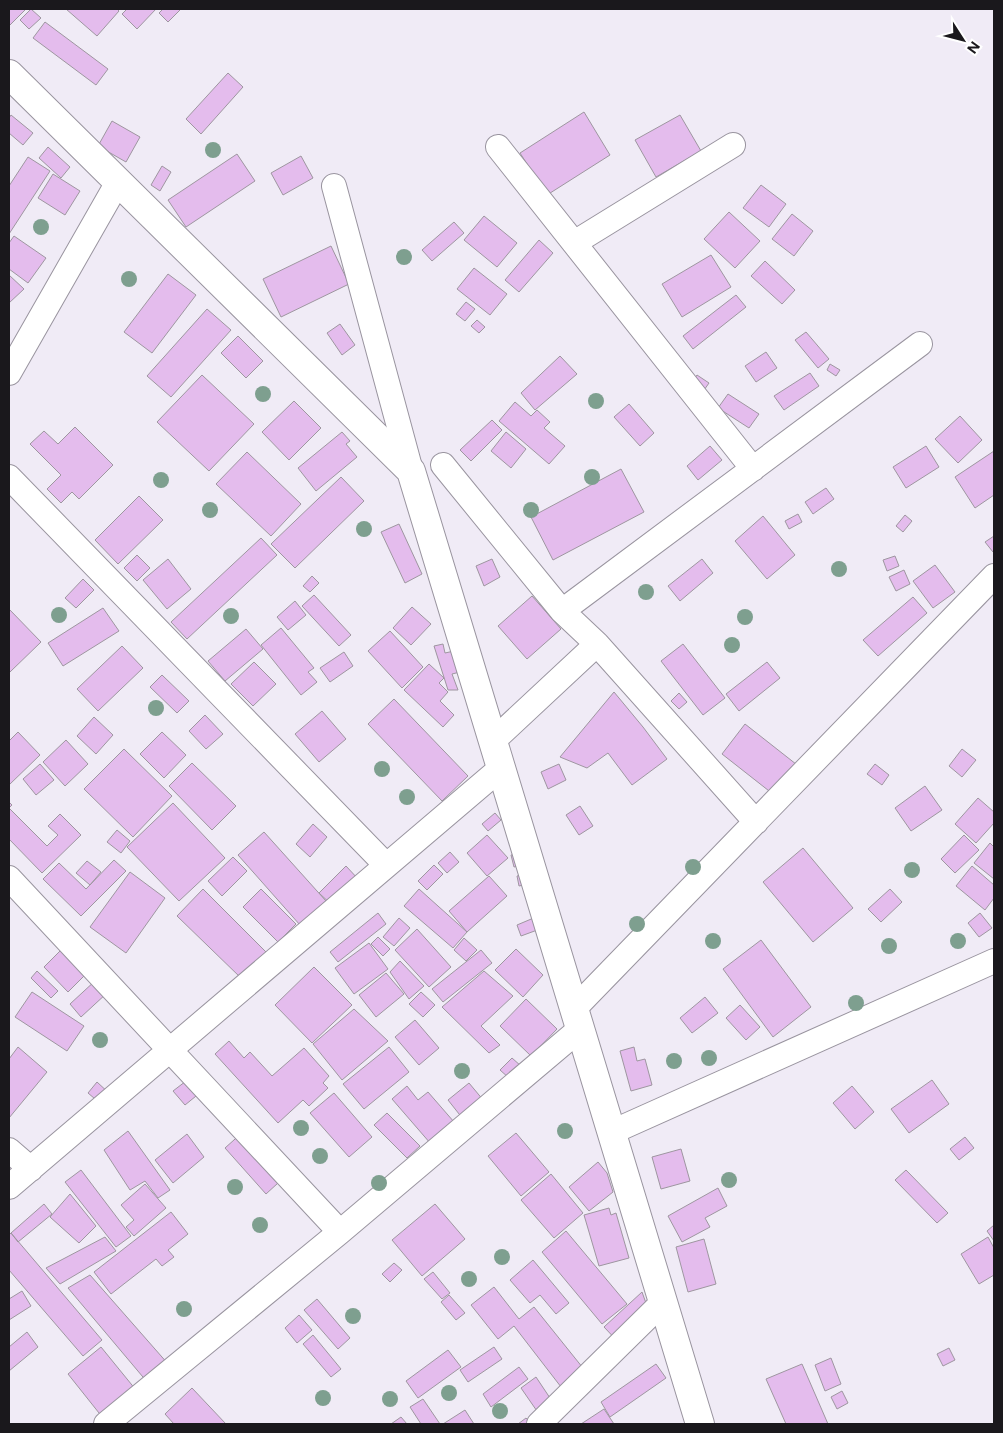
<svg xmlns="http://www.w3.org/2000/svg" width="1003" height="1433" font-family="Figtree,sans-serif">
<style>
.building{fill:#e4bced;stroke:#9e96a0}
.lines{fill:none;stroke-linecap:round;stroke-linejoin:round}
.minor-casing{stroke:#99949f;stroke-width:26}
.tertiary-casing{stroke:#99949f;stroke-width:30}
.minor{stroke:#fff;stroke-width:24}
.tertiary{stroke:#fff;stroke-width:28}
.tree{fill:#7e9f8f}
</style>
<rect width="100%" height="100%" fill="#f0ebf6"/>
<path class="building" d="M9,9H26L9,26Z
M31,9L41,18L29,29L20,20Z
M66,9H117L119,11L97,36Z
M127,9H156L137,29L122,14Z
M163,9H181L168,22L159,13Z
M45,22L108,69L96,85L33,38Z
M228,73L243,87L201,134L186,119Z
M584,112L610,155L547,195L520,153Z
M11,115L33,133L23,145L9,133V118Z
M680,115L701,151L656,177L635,140Z
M112,121L140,137L126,162L98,146Z
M48,147L70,167L61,178L39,158Z
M237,154L255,181L186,227L168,200Z
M301,156L313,178L283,195L271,173Z
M28,157L50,171L9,234V186Z
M162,166L171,172L160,191L151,185Z
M53,174L80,191L65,215L38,198Z
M761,185L786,204L769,227L743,208Z
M729,212L760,241L735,268L704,239Z
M792,214L813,231L794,256L772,239Z
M484,216L517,243L497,267L464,240Z
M454,222L464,233L432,261L422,250Z
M14,236L46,258L28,283L9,269V243Z
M539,240L553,253L519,292L505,280Z
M331,246L349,284L281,317L263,279Z
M711,255L731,287L682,317L662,284Z
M765,261L795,290L782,304L751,276Z
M474,268L507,294L490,315L457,289Z
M168,274L196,295L152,353L124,332Z
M9,275L24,289L9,303Z
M736,295L746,307L693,349L683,336Z
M466,302L475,309L465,321L456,314Z
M207,309L231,330L171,397L147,376Z
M477,320L485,327L479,333L471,326Z
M340,324L355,345L342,355L327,333Z
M806,332L829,359L818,368L795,340Z
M238,336L263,361L246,378L221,353Z
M766,352L777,368L756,382L745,366Z
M560,356L577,374L535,410L521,393Z
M830,364L840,370L836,376L827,370Z
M810,373L819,386L784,410L774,396Z
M202,375L254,424L209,471L157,422Z
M697,375L709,383L702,393L690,385Z
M728,394L759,414L749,428L718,408Z
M294,401L321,428L289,460L262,432Z
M515,402L531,416L537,410L550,422L544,428L565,446L549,464L499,421Z
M629,404L654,433L640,446L614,417Z
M960,416L982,440L958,463L935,439Z
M492,420L502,430L471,461L460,450Z
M75,427L113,465L79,499L72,492L61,503L47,489L61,475L30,444L44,431L58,444Z
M342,432L350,441L346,444L357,457L316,491L298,468Z
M506,432L526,449L511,468L491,451Z
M710,446L722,460L698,480L687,466Z
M926,446L939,467L906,488L893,467Z
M994,451V495L975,508L955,477Z
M247,452L301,504L271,536L216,484Z
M621,469L644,512L553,560L531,517Z
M341,477L364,501L295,568L271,544Z
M826,488L834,499L813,514L805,502Z
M139,496L163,520L118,564L95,540Z
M798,514L802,522L789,529L785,521Z
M905,515L912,521L903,532L896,526Z
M763,516L795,555L767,579L735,541Z
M399,524L422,574L405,583L381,532Z
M994,536V551L993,552L985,542Z
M261,538L277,555L187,639L171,622Z
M137,555L150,568L137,581L124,568Z
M895,556L899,566L887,571L883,560Z
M168,559L191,589L167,609L143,580Z
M492,559L500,577L484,586L476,566Z
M702,559L713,573L680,601L668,586Z
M935,565L955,592L933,608L913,581Z
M904,570L910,584L896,591L889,577Z
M312,576L319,583L310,592L303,586Z
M83,579L94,590L76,608L65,598Z
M314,595L351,635L339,646L302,606Z
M532,596L561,629L527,659L498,626Z
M913,597L927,613L878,656L863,640Z
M295,601L306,615L288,630L277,617Z
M412,607L431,624L411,645L393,628Z
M103,608L119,631L63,666L48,643Z
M9,609L41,642L10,672L9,671Z
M281,628L314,668L308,672L317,682L301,695L261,645Z
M246,629L263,649L225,681L208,661Z
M390,631L423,667L402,688L368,651Z
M443,644L445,653L454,651L460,672L452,674L458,690H448L434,646Z
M683,644L725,698L703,715L661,661Z
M122,646L143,668L98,711L77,689Z
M344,652L353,666L330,682L320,668Z
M254,662L276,684L253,706L231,684Z
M767,662L780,678L739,711L726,694Z
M429,664L444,678L439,683L448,692L440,701L454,715L443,727L404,690Z
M162,675L189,701L177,713L150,687Z
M614,692L643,727L667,759L632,785L608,753L587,768L560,757Z
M679,693L687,702L679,709L671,701Z
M394,699L468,776L442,801L368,724Z
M322,711L346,739L319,762L295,734Z
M205,715L223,734L206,749L189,731Z
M94,717L113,735L96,754L77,736Z
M745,724L801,768L778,798L722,754Z
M18,732L40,755L9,785V741Z
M162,732L186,755L164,778L140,754Z
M66,740L88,764L65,786L43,762Z
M124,749L172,796L133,837L84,789Z
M962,749L976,760L962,777L949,766Z
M192,763L236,806L212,830L169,786Z
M40,764L54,780L36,795L23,779Z
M559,764L566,780L548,789L541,772Z
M875,764L889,775L882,785L867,774Z
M925,786L942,810L911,831L895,808Z
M978,798L994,812V823L976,843L955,824Z
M9,802L12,805L9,808L47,846L58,835L48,826L60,814L81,835L42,873L9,839Z
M173,803L225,858L179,901L127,847Z
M580,806L593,826L579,835L566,815Z
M495,813L501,820L488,831L482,824Z
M313,824L327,837L310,857L296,844Z
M117,830L130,841L121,853L107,842Z
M264,832L326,901L300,925L238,855Z
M487,835L508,858L487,876L467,853Z
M964,835L979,850L955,873L941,859Z
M990,843L994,847V879L974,863Z
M803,848L853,908L813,942L763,882Z
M450,852L459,862L447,873L438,863Z
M519,853L523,865L514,867L511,855Z
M233,857L247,871L222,896L208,881Z
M114,860L126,871L81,916L43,879L59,863L86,889Z
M87,861L101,872L90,885L76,873Z
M434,865L443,874L427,890L418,881Z
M346,866L359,880L333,906L319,893Z
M972,866L994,885V898L985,910L956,886Z
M130,872L165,898L126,953L90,927Z
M526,874L528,884L519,886L517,876Z
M489,876L507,896L467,932L449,911Z
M203,889L266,952L241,978L177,916Z
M261,889L296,924L278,942L243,907Z
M419,889L467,932L453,948L404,906Z
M890,889L902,902L881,922L868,909Z
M378,913L386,924L338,962L330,952Z
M980,913L992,928L979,937L968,923Z
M536,917L540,929L521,936L517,925Z
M399,918L410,928L394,946L383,937Z
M417,929L451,967L429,987L395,950Z
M378,937L390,949L383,956L371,944Z
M464,938L477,950L466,961L454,950Z
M761,940L811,1007L773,1037L723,969Z
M369,943L388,969L354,994L335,968Z
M63,948L87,973L68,992L44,967Z
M516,949L543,975L523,997L495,970Z
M481,950L492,963L443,1002L432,989Z
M400,961L424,986L409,999L390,972Z
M314,967L352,1005L312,1043L275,1005Z
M37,971L58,991L51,998L31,978Z
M484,971L513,996L481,1026L500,1045L489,1053L442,1007Z
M386,973L404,994L376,1017L359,995Z
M96,980L107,993L81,1017L70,1004Z
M32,992L84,1026L67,1051L15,1017Z
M421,992L435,1005L423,1017L409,1004Z
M705,997L718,1013L692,1033L680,1018Z
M526,999L557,1029L531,1056L500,1026Z
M740,1005L760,1027L746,1040L726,1018Z
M354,1009L388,1041L342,1080L313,1044Z
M415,1020L439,1048L419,1065L395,1037Z
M229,1041L244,1058L250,1052L272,1076L304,1048L329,1076L323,1083L328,1088L309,1106L303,1100L278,1123L215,1054Z
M18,1047L47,1072L9,1118V1059Z
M389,1047L409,1072L364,1109L343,1084Z
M634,1047L637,1061L645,1059L652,1085L631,1091L620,1051Z
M512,1058L530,1074L518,1086L500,1070Z
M190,1078L201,1092L185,1105L173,1091Z
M932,1080L949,1104L909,1133L891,1109Z
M97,1082L110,1094L101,1104L88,1093Z
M469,1083L489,1107L467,1124L448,1100Z
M407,1086L418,1100L428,1092L461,1130L437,1151L392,1099Z
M852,1086L874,1112L855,1129L833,1103Z
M334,1093L372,1137L349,1157L310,1113Z
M387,1113L420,1146L407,1158L374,1125Z
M128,1131L170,1190L158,1198L145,1181L130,1190L104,1150Z
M244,1131L278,1183L266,1194L225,1148Z
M516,1133L549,1172L521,1196L488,1156Z
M187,1134L204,1157L173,1183L155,1160Z
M965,1137L974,1148L959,1160L950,1149Z
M681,1149L690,1181L661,1189L652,1157Z
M598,1162L607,1173L613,1192L589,1211L569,1187Z
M81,1170L131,1236L116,1247L65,1182Z
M906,1170L948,1213L937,1223L895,1180Z
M551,1174L583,1213L554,1238L521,1200Z
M145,1184L166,1208L134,1236L126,1227L134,1220L121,1205Z
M718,1188L727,1206L705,1218L710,1227L682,1242L668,1216Z
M70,1194L96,1226L79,1243L50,1217Z
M44,1204L52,1214L18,1242L11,1233Z
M435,1204L465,1239L422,1276L392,1240Z
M609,1208L611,1215L616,1213L629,1258L599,1266L584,1215Z
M171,1212L188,1234L168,1250L174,1257L162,1266L156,1259L111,1294L94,1272Z
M994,1225V1241L987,1231Z
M566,1231L627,1304L602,1324L542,1252Z
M11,1233L102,1340L83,1356L9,1270V1235Z
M105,1237L116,1251L60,1284L46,1268Z
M988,1237L994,1248V1275L979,1284L961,1254Z
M704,1239L716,1284L688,1292L676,1247Z
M533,1260L569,1303L556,1314L540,1295L530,1303L510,1280Z
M394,1263L402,1270L390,1282L382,1274Z
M433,1272L450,1293L442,1299L424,1279Z
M90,1275L169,1365L148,1383L68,1288Z
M494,1287L519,1319L534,1307L591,1378L568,1396L514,1326L498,1339L471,1305Z
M22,1291L31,1306L9,1320V1299Z
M642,1292L651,1317L622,1346L604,1327Z
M449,1295L465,1313L456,1320L441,1302Z
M317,1299L350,1338L338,1349L304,1310Z
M299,1315L312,1330L297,1343L285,1328Z
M27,1332L38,1347L9,1371V1347Z
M313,1335L341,1369L331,1377L303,1344Z
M101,1347L136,1390L103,1418L68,1374Z
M494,1347L502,1359L468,1382L460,1370Z
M949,1348L955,1360L943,1366L937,1354Z
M448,1350L461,1367L418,1398L406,1381Z
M831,1358L841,1384L825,1391L815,1365Z
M656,1364L666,1378L610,1417L601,1402Z
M802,1364L828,1424H786L766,1379Z
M519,1367L528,1379L491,1407L483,1394Z
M536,1377L554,1404L539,1414L521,1388Z
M192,1388L226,1424H174L165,1414Z
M842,1391L848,1403L837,1409L831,1397Z
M423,1399L440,1424H421L410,1407Z
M604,1409L614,1424H581Z
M465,1410L474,1424H443Z
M401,1417L407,1424H391Z
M526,1418L532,1424H518Z"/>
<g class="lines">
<g class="minor-casing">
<path id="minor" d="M498,147L753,469
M334,186L411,471
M574,243L733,145
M9,373L118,182
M443,465L562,611L597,644L756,822
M9,477L386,865
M562,611L920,344
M493,741L597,644
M9,878L340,1232
M574,1009L994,576
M612,1132L994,961
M9,1150L31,1169
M9,1187L501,768
M106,1424L340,1232L580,1029
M539,1424L663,1302"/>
</g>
<g class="tertiary-casing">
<path id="tertiary" d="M9,74L411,471L700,1424"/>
</g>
<use href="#minor" class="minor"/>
<use href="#tertiary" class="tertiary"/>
</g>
<g class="tree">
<circle cx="213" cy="150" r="8"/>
<circle cx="41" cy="227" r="8"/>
<circle cx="404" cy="257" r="8"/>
<circle cx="129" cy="279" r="8"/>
<circle cx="263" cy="394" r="8"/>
<circle cx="596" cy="401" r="8"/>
<circle cx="592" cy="477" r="8"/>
<circle cx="161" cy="480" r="8"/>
<circle cx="210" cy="510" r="8"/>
<circle cx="531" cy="510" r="8"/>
<circle cx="364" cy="529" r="8"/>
<circle cx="839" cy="569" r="8"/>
<circle cx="646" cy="592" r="8"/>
<circle cx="59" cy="615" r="8"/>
<circle cx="231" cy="616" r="8"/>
<circle cx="745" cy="617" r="8"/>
<circle cx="732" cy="645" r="8"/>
<circle cx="156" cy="708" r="8"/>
<circle cx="382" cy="769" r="8"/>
<circle cx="407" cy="797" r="8"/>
<circle cx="693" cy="867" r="8"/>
<circle cx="912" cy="870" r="8"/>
<circle cx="637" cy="924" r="8"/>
<circle cx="713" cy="941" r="8"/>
<circle cx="958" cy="941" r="8"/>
<circle cx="889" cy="946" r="8"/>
<circle cx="856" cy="1003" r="8"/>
<circle cx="100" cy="1040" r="8"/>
<circle cx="709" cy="1058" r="8"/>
<circle cx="674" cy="1061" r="8"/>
<circle cx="462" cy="1071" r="8"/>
<circle cx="301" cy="1128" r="8"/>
<circle cx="565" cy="1131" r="8"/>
<circle cx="320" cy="1156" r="8"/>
<circle cx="729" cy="1180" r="8"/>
<circle cx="379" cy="1183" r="8"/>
<circle cx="235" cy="1187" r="8"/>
<circle cx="260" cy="1225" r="8"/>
<circle cx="502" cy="1257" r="8"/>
<circle cx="469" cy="1279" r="8"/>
<circle cx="184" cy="1309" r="8"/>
<circle cx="353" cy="1316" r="8"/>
<circle cx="449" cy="1393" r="8"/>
<circle cx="323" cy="1398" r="8"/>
<circle cx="390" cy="1399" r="8"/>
<circle cx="500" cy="1411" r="8"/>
</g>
<rect width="1003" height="1433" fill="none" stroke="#1a181c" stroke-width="20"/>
<g transform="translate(963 40) rotate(126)" stroke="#ffffff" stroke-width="4" paint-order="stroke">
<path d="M0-4L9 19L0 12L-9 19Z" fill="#1a181c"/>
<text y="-8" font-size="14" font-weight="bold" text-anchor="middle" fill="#1a181c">N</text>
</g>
</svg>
